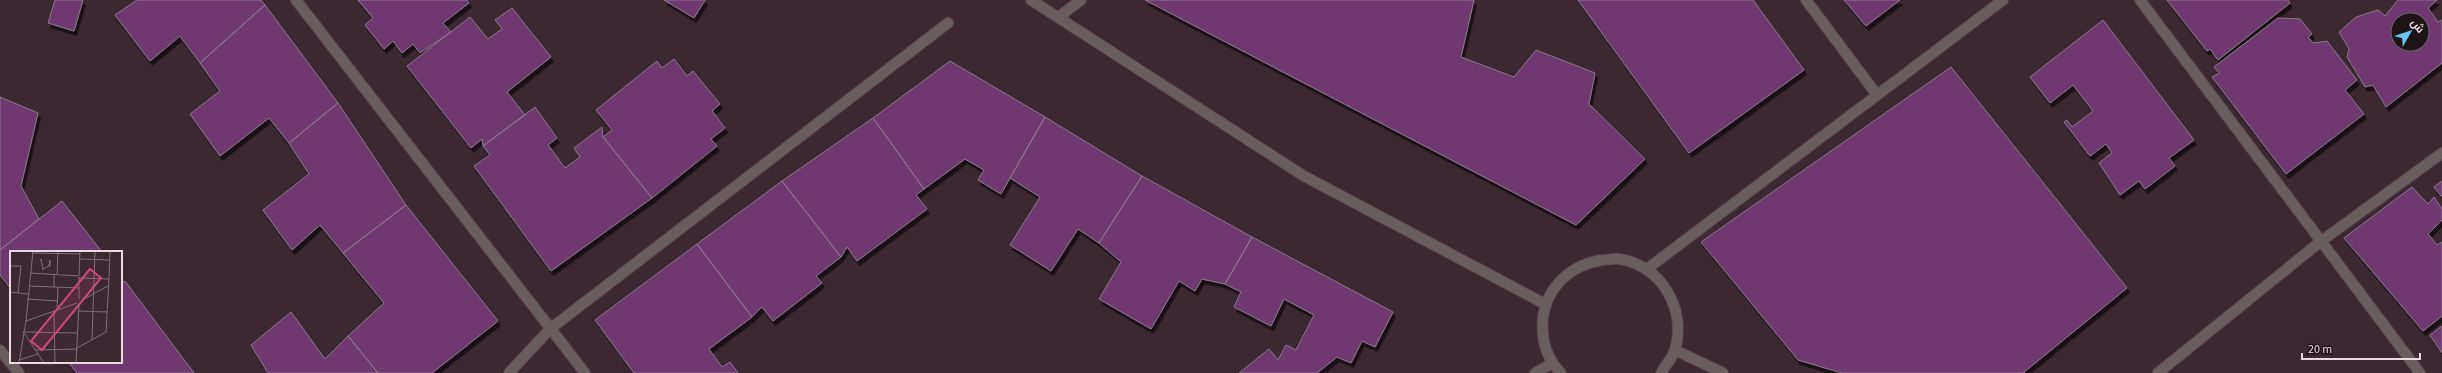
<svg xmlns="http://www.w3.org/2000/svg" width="2442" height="373" font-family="'Source Sans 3',Cairo,sans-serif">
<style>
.building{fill:#6f376f;stroke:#8b798b;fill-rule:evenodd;filter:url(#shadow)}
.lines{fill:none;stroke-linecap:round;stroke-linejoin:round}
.street-casing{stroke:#58444d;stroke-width:12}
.street{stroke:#695e5e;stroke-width:10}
.inset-road{fill:none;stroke:#816f77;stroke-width:1}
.view{fill:#cc487c;fill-opacity:0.15;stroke:#cc487c;stroke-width:2}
.inset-edge{fill:none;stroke:#e8dae0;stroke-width:2}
</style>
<defs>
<filter id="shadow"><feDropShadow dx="2.5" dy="4.5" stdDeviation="0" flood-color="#0009"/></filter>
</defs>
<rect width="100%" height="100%" fill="#3c2831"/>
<path class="building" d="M55,0H83L74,31L48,23Z
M137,0H261L265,5L200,63L180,36L150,61L115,15Z
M358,0H467L469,3L443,23L451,32L420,53L413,44L402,53L393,41L384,49L365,25L373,18Z
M664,0H705L694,18Z
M1145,0H1474L1461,57L1514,77L1536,50L1595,73L1589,104L1645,159L1576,225Z
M1578,0H1753L1804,70L1689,153Z
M1844,0H1900L1866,26Z
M2167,0H2288L2290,3L2218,60L2210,49L2207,51Z
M2398,0H2437L2428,8L2438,22L2442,20V63L2386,107L2373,85L2365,87L2347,57L2349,49L2339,32L2356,17L2378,10L2385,16ZM2398,20H2422V44H2398Z
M265,5L338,103L289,143L269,118L220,156L190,114L220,91L200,63Z
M512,8L551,57L507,92L525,115L483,146L482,139L471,148L407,66L470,17L488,39L502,29L495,20Z
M2278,18L2300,19L2312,34L2308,37L2313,43L2327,41L2357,80L2345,90L2364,114L2286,174L2212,77L2219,73L2214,67Z
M2103,20L2194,140L2169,158L2175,166L2145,189L2139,181L2120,195L2099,163L2112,153L2106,144L2090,156L2064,122L2067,120L2072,127L2093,111L2073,85L2050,103L2030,77Z
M674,59L687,76L693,71L720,104L712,111L725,128L711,139L717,146L652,198L603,137L612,130L596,110L657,61L662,68Z
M950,61L1045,117L1001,194L978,180L984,170L965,159L924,189L873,118Z
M1951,67L2127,288L2023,373H1842L1798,360L1701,242Z
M0,97L38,113L21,186L39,219L0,250Z
M338,103L406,205L343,253L320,225L292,250L263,210L309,174L289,143Z
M535,107L557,138L548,145L565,168L580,157L574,148L602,127L603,137L652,198L551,271L474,166L490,155L483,146Z
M1045,117L1142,176L1099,243L1078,229L1051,271L1010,245L1040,197L1010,178Z
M873,118L924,189L916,195L927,209L857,261L847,247L841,257L782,181Z
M1142,176L1252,237L1225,284L1202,279L1195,291L1179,281L1151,329L1099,299L1121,262L1099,243Z
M782,181L841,257L816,276L822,283L773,321L762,307L752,317L697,244Z
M2442,181V197L2434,187Z
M2412,187L2428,204L2434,197L2442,209V220L2428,234L2437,245L2442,242V316L2423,331L2344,238Z
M62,201L102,252H11V289L0,275V250Z
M406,205L498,321L432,373H378L348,336L384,303L343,253Z
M1252,237L1393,312L1375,347L1362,341L1351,363L1337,357L1317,373H1239L1269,349L1278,360L1286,345L1296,350L1314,315L1284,299L1271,326L1234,307L1241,292L1225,284Z
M697,244L752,317L709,349L722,367L730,362L738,373H634L595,320Z
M125,281L194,373H77L68,362H121V284Z
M291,312L325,359L348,336L378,373H268L251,345Z
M2442,326V353L2430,335Z"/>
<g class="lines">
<g class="street-casing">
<path id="street" d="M296,0L585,373
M1031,0L1304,176L1545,304
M1806,0L1877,95
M2140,0L2420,373
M1059,17L1081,0
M1647,269L2003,0
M0,350L19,373
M1675,350L1723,373
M509,373L550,329L948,23
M1535,373L1551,364
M1561,373C1546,358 1541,339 1543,318C1547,286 1572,264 1603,260C1608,260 1614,258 1619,259C1661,265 1687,309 1675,350C1673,357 1665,366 1661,373
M2158,373L2320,242L2442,153"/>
</g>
<use href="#street" class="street"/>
</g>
<g transform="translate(10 251)">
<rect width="112" height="112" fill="#3c2831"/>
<path class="inset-road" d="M23,0L16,70L67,52M23,2L70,3M70,8L100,9M31,10V8L33,19M0,15H11L8,42M33,18L39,15L40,9V15H39M20,22L69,25L70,0M47,23L48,0M69,27L99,28L100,0M19,35L69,37M44,36V23M0,41L18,43M17,48L47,50M69,48V26M72,49L98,35M47,59L48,36M68,60L97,61M44,63L45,112M13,80L34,112M15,81L67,82M82,89L85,0M67,97L96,81L99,28M25,99L67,98M9,109L28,103M9,112L16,70M66,112L69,53"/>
<path class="view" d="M80,18L91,27L32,99L21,90Z"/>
<rect width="112" height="112" class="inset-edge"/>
</g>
<g transform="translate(2410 32) rotate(51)"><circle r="19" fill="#1d1418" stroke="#6e6368"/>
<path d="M0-3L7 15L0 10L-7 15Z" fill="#68c4f0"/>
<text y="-6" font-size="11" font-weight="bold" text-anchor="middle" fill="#e8dae0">ش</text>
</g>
<path d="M2302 353v6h118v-6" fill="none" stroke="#e8dae0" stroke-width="2"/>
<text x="2308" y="353" font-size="12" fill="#e8dae0" stroke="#1d1418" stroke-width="3" paint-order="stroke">20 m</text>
</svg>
